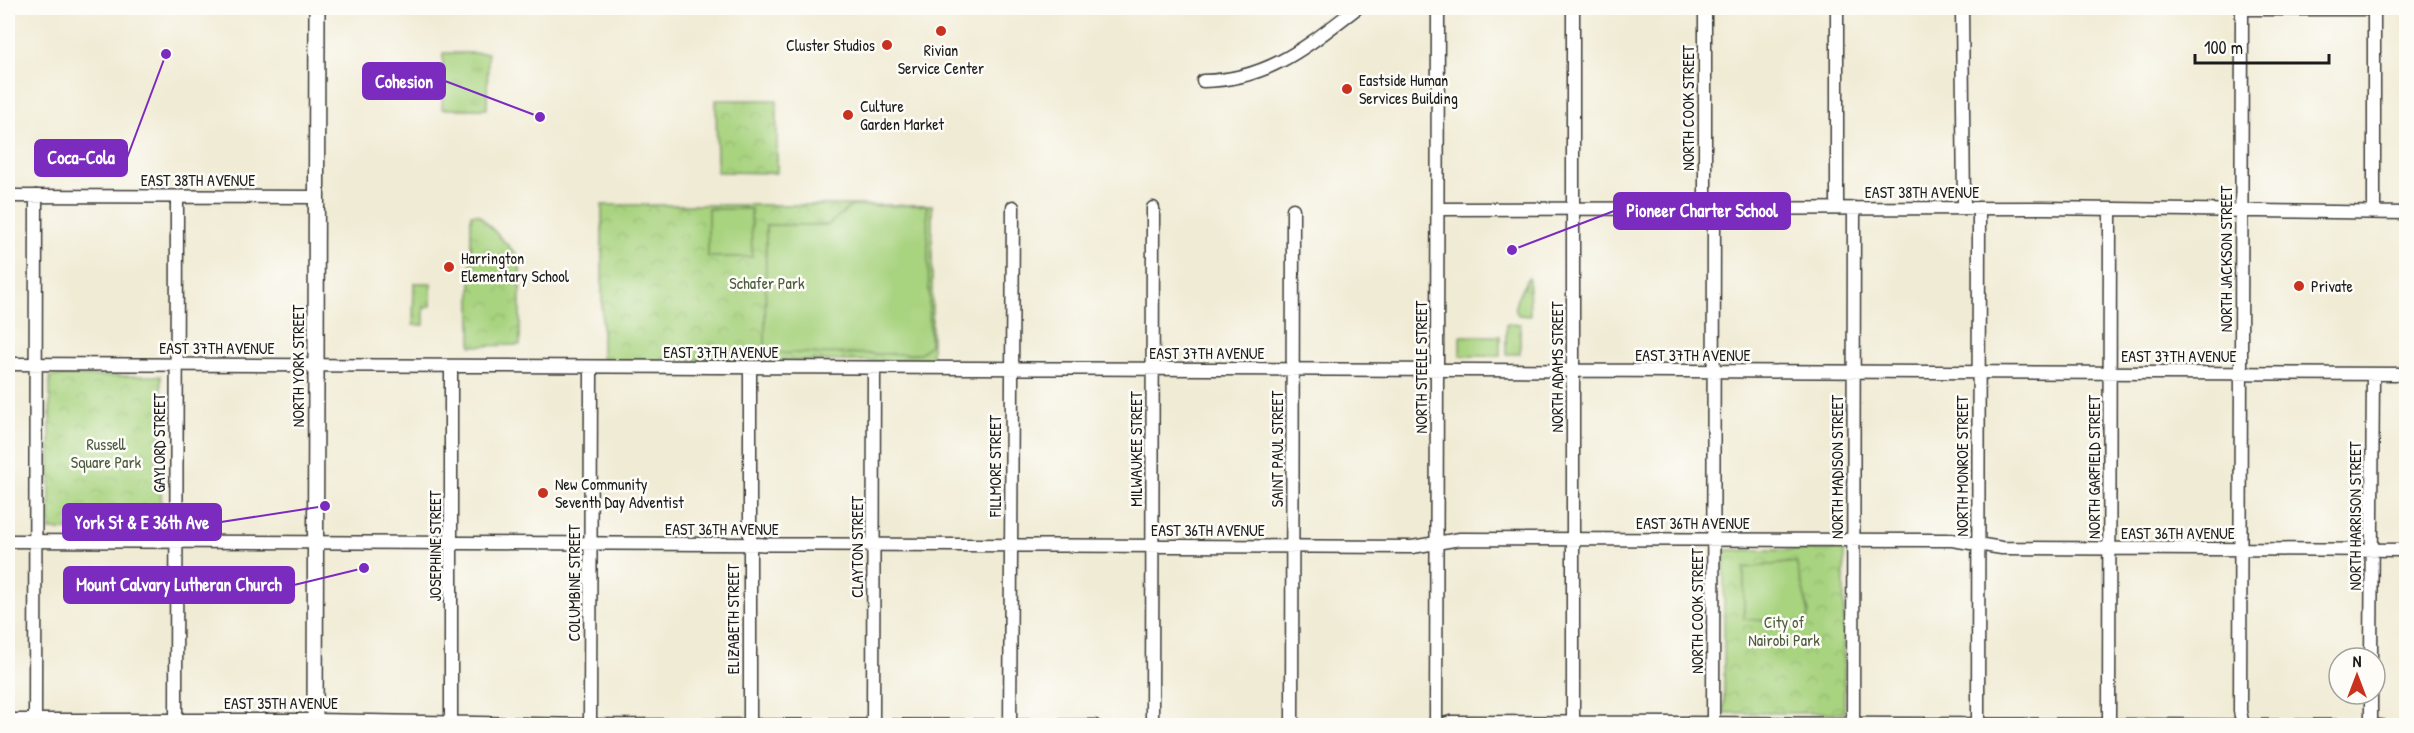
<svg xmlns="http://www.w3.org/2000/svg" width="2414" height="733" font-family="'Patrick Hand',sans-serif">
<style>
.grass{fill:url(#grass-tufts);stroke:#62784e;stroke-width:1.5}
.park{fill:url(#park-crowns);stroke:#62784e;stroke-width:1.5}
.pitch{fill:#a8d37f;stroke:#62784e;stroke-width:1.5}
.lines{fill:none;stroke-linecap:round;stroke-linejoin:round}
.minor-casing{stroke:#3c3b38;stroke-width:15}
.major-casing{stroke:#3c3b38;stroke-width:18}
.minor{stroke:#fff;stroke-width:12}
.major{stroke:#fff;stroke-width:15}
.poi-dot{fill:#c8321e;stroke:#fdfcf7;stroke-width:2}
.labels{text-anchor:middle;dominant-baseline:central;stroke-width:5;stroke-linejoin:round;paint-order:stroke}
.poi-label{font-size:16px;fill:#1c1c1c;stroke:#fdfcf7;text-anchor:start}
.street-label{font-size:16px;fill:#1c1c1c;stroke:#fdfcf7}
.park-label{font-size:16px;fill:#4d5c3f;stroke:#fdfcf7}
.leader{fill:none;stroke:#7b2cbf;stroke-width:2}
.callout-dot{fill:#7b2cbf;stroke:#fdfcf7;stroke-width:2}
.callout{fill:#7b2cbf;stroke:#7b2cbf;stroke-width:2}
.callout-label{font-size:18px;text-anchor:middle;font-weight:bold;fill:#fff}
</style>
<defs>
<pattern id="grass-tufts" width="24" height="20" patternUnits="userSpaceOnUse" patternTransform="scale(1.5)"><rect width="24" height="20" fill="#a8d37f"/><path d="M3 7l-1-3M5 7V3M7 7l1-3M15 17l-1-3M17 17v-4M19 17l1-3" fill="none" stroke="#90b56d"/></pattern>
<pattern id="park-crowns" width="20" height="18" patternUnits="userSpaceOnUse" patternTransform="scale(1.5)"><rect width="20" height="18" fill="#a8d37f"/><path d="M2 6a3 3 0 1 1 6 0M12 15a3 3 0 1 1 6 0" fill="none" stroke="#90b56d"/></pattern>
</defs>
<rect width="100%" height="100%" fill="#fdfcf7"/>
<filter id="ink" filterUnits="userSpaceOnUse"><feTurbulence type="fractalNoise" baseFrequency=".0167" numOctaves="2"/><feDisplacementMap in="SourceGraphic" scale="12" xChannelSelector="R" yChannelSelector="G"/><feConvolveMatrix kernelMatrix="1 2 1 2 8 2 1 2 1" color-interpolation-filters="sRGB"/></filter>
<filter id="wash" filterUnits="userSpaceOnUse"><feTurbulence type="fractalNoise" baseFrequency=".008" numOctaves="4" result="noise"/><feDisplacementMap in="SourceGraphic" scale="24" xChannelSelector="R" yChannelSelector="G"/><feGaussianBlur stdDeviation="1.35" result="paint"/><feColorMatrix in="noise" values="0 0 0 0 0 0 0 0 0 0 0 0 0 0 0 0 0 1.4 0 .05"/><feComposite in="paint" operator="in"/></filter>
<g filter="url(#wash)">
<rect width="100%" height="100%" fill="#f0ebd4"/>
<path class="grass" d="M443,53H488L487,109H442Z"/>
<path class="park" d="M716,100H777V173L717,172Z
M602,205H932V361L602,360Z
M471,214H478L520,258V345L471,346Z
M1529,278L1530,316L1518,315C1510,303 1523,291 1526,280Z
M414,283H431V306L424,307V325H413Z
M50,376H161V530H50Z
M1724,550H1844V713H1724Z"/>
<path class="pitch" d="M927,205L930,345L919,354L765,353L766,225H828L851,206Z
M708,209H751L752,257H708Z
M1506,324H1520V354H1506Z
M1460,336H1500V356H1460Z
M1796,562L1809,613L1806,623L1744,619V568Z"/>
</g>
<g filter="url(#ink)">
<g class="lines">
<g class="minor-casing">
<path id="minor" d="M1573,8V726
M1962,8L1964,208
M2242,8L2240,711L2243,726
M2242,9H2374
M1203,81C1269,80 1307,46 1357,8
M8,196L316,197
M1705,208V8
M1837,208V8
M1438,209L2044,208L2406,213
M2374,212V8
M8,364L2406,374
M8,541L1412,547L1460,539L1952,540L2002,548L2406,550
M2371,658L2373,374
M8,720H315L590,725L1095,726
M1978,724L1979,208
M750,725V368
M2109,725L2110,209
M35,726L36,196
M176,726L177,197
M451,726V366
M590,726L591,368
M873,726L874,369
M1010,726L1013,207
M1152,726L1153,208
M1292,726L1293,209
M1436,726L1438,8
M1438,726L1451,722L2381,726
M1713,726L1714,208
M1853,726L1854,208
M2371,726V694"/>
</g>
<g class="major-casing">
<path id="major" d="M315,726L317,8"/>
</g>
<use href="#minor" class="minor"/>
<use href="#major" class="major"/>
</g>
</g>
<g class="poi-dot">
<circle cx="941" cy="31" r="6"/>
<circle cx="887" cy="45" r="6"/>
<circle cx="1347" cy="89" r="6"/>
<circle cx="848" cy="115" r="6"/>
<circle cx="449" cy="267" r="6"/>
<circle cx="2299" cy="286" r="6"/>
<circle cx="543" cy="493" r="6"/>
</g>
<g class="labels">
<g class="poi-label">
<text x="875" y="45" text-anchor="end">Cluster Studios</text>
<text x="941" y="50" text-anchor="middle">Rivian<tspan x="941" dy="18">Service Center</tspan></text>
<text x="1359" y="80">Eastside Human<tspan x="1359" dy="18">Services Building</tspan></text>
<text x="860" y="106">Culture<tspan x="860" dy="18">Garden Market</tspan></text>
<text x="461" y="258">Harrington<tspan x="461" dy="18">Elementary School</tspan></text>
<text x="2311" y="286">Private</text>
<text x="555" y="484">New Community<tspan x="555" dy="18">Seventh Day Adventist</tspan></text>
</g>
<g class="street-label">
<text transform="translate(1688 108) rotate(-90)">NORTH COOK STREET</text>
<text x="198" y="180">EAST 38TH AVENUE</text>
<text x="1922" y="192">EAST 38TH AVENUE</text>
<text transform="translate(2226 259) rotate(-90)">NORTH JACKSON STREET</text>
<text x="217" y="348">EAST 37TH AVENUE</text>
<text x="721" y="352">EAST 37TH AVENUE</text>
<text x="1207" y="353">EAST 37TH AVENUE</text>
<text x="1693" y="355">EAST 37TH AVENUE</text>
<text x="2179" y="356">EAST 37TH AVENUE</text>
<text transform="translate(298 366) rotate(-90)">NORTH YORK STREET</text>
<text transform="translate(1421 367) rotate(-90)">NORTH STEELE STREET</text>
<text transform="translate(1557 367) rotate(-90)">NORTH ADAMS STREET</text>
<text transform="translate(159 443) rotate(-90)">GAYLORD STREET</text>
<text transform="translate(1136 449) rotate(-90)">MILWAUKEE STREET</text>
<text transform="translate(1277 449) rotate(-90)">SAINT PAUL STREET</text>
<text transform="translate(995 466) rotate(-90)">FILLMORE STREET</text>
<text transform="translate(1962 466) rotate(-90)">NORTH MONROE STREET</text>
<text transform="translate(1837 467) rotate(-90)">NORTH MADISON STREET</text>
<text transform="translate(2094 467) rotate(-90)">NORTH GARFIELD STREET</text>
<text transform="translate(2355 516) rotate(-90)">NORTH HARRISON STREET</text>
<text x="1693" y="523">EAST 36TH AVENUE</text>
<text x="722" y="529">EAST 36TH AVENUE</text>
<text x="1208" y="530">EAST 36TH AVENUE</text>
<text x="2178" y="533">EAST 36TH AVENUE</text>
<text transform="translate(435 546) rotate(-90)">JOSEPHINE STREET</text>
<text transform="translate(857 547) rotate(-90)">CLAYTON STREET</text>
<text transform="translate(574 583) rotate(-90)">COLUMBINE STREET</text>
<text transform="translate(1697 611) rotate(-90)">NORTH COOK STREET</text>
<text transform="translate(733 619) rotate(-90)">ELIZABETH STREET</text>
<text x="281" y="703">EAST 35TH AVENUE</text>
</g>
<g class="park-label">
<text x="767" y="283">Schafer Park</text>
<text x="106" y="444">Russell<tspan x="106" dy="18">Square Park</tspan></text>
<text x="1784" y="622">City of<tspan x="1784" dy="18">Nairobi Park</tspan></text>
</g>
</g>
<path class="leader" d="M540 117L445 81M166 54L127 158M1512 250L1614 211M325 506L221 522M364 568L294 585"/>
<g class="callout-dot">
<circle cx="540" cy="117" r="6"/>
<circle cx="166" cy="54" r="6"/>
<circle cx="1512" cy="250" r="6"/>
<circle cx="325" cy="506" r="6"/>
<circle cx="364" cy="568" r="6"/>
</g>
<g class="callout">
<rect x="363" y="63" width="82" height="36" rx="6"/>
<rect x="35" y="140" width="92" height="36" rx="6"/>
<rect x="1614" y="193" width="176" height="36" rx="6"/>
<rect x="63" y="504" width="158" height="36" rx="6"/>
<rect x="64" y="567" width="230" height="36" rx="6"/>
</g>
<g class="callout-label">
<text x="404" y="88">Cohesion</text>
<text x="81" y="164">Coca-Cola</text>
<text x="1702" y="217">Pioneer Charter School</text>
<text x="142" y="529">York St &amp; E 36th Ave</text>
<text x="179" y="591">Mount Calvary Lutheran Church</text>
</g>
<rect width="2414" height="733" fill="none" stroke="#fdfcf7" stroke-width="30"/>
<g transform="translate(2357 676)"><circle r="28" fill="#fdfcf7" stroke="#a3a29f" stroke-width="1.5"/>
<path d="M0-4.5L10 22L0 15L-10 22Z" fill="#c8321e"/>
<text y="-9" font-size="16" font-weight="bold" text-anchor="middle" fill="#1c1c1c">N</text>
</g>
<path d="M2195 54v9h134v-9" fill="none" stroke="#1c1c1c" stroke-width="3"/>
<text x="2204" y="54" font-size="18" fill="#1c1c1c" stroke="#fdfcf7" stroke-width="4.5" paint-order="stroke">100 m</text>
</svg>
